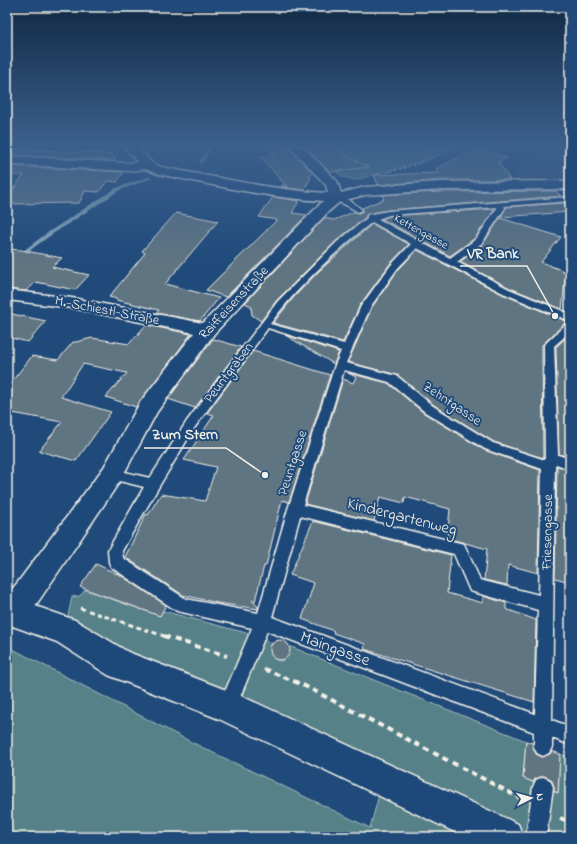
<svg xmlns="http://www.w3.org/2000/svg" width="577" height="844" font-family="'Indie Flower',sans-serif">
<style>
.built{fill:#32577c}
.green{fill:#568188;stroke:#a5b9b8}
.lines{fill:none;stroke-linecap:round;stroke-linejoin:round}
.stream{fill:#8aaaba;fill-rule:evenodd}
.building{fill:#607482;stroke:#f4f1e8}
.service-casing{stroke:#f4f1e8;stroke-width:3}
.minor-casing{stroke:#f4f1e8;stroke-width:3}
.secondary-casing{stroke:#f4f1e8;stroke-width:3}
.path-far2{stroke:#f4f1e8;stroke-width:1.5;stroke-dasharray:2.5 2;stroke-linecap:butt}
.path-far1{stroke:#f4f1e8;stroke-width:3;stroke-dasharray:5 3.5;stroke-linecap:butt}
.path{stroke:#f4f1e8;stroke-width:4;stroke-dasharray:6 4.5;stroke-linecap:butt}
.service{fill:#1f4a7a;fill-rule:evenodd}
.minor{fill:#1f4a7a;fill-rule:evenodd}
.secondary{fill:#1f4a7a;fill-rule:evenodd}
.labels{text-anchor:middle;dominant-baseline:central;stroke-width:4;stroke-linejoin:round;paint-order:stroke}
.far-street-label{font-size:12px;fill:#f4f1e8;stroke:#1f4a7a}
.street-label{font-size:14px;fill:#f4f1e8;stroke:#1f4a7a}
.near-street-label{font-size:17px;fill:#f4f1e8;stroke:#1f4a7a}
.leader{fill:none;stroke:#f4f1e8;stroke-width:1.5}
.callout-dot{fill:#f4f1e8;stroke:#1f4a7a;stroke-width:1.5}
.callout-label{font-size:15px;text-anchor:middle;font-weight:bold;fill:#f4f1e8;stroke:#1f4a7a;stroke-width:4;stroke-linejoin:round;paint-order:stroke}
</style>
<rect width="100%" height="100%" fill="#1f4a7a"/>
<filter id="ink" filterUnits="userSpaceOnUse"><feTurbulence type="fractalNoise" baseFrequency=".025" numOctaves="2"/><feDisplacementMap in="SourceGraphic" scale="8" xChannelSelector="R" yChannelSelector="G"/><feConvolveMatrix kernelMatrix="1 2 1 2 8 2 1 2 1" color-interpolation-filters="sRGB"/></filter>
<g filter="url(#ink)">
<path class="built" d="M553,146H570V180H515L518,171L547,148Z"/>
<path class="green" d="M309,146H454L437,155L418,162L356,180L342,177Z
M85,590L160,616L163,611L250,634L272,643L270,647L271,655C279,667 290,659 289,646L526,741L523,778L558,793L560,754L570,758V837H7V646L191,742L370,828L383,780L65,630L72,597L80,596Z"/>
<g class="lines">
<path class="stream" d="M209,146H213L202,163H200L199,162Z
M149,177L152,178L120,190L51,235L7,267V263L47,233L116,188Z"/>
</g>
<path class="building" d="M265,146H288L313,173L308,175L311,177L304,190L281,187L282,185L287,187L261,157L275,155Z
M304,146H343L344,155L369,167L330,172Z
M7,148L112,154L116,161L7,155Z
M478,148L507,158L498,162L510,180H441L378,185L374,175L439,173L436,169Z
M7,166L122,172L123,173L117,182L107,181L99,192L85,191L79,203L7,204V197L24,175H7Z
M556,191L561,196L388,210L367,214L366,217L336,241L277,300L261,321L252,315L251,306L245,303L324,218L334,220L354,212L359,213L363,211L362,208L384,199L382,195L441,192Z
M273,197L299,201L292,213L307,215L226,297L206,290L277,220L259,217Z
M565,203L570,209V212L501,217L506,207Z
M495,209L475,238L450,256L382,219L389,216Z
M176,213L218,221L165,284L219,298L200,321L156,313L159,310L116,300L117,299L109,297L145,253L142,251Z
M500,218L561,237L541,262L566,272L562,309L510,288L460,262L483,244Z
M372,224L409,244L390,264L360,305L343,342L273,323L294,297L319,271Z
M7,249L21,250L62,258L52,267L89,275L75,290L36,282L26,291L7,289Z
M417,250L502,294L568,322L565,323L542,345L543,458L494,442L434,405L397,375L348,362L372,307L398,270Z
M7,313L46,321L28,342L7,337Z
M146,325L191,334L136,407L106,397L127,373L83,364L61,397L111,412L76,461L39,451L62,422L7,412V380L12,381L32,356L58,360L73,342H76L92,338L129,344Z
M570,334V457L559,454L556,347Z
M285,335L339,352L334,364Z
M213,339L241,347L195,408L168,399Z
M253,351L330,375L289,502L282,500L266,566H264L255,601L252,600L258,607V609L218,603L183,595L125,557L146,514L148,515L161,494L205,501L216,467L184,460L214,415L207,413Z
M348,373L388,383L424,413L484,450L540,470L538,573L508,565L507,585L484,580L487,549L447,538L450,509L405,497L404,503L380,497L374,521L305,504L343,379L353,383L356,377Z
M557,466L570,470V582L555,578Z
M313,521L451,555L447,593L483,603V596L506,603V609L536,620L534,702L364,649L365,644L333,633L334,631L302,619L314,583L290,575Z
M96,564L117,574V573L166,605L160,616L80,587Z
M270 650a10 10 0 1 1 20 0a10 10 0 1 1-20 0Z
M526,741L532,743L536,754L542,757L550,754L552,751L560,754L558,793L554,791V786L551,779L544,776L535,779L533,782L523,778Z"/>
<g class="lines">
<g class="service-casing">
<path id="service" d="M333,196C343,195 355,203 362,210L358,212L346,205L333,200Z
M570,197V201L504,206L505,208L482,243L457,262L509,289L570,314V321L503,293L417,248L397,269L371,306L346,363L397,376L433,406L493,443L545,460L544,345L566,324L570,323V332L554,346L558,455L570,459V469L556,464L555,466L552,720L570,727V745L552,738V747L549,753L543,756L537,753L534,747V732L267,631L234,712L228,715L222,712L219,706L252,628L177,611L111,567L109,562L108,550L144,487L107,478L105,474L107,470L112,469L150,478L187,421L278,301L337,242L367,218V215L388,211ZM496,207L497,208L476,239L450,258L378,219L389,215ZM372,222L411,244L391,265L361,306L344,344L270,324C299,285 335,252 372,222ZM268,328L341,351L335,365L288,509L258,613L186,599L123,558L122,551L158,488L195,427ZM344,370L389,382L425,412L485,449L542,469L539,595L480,580L464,544L303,505ZM300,516L454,554L470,591L538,610L535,714L272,617Z
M543,777L550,780L553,787L546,837H526L533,787L536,780Z"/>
</g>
<g class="minor-casing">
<path id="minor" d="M124,146H137L151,162L161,167C217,177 272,190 328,193L326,185L289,146H302L337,181L341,193L365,187L441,182L570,181V189L441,190L365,195L341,201L329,211L214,334L157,412L120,481L38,602L21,622L11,626L7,625V595L18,582L104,467L141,401L194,333L72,308L7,300V290L72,298L203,323L323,201C267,198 213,185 158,174L145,169L129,171L7,164V156L129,163L137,162Z"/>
</g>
<g class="secondary-casing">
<path id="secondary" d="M7,596L75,620L128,652L239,695L518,824L523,837H465L219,719L108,675L57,642L7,624Z"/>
</g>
<path class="path-far2" d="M386,173L420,163L459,146"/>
<path class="path-far1" d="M80,608L167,637"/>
<path class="path" d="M164,636L227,656
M264,669L303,685L520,798
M560,818L570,822"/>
<use href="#service" class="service"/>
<use href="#minor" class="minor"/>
<use href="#secondary" class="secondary"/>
</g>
</g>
<linearGradient id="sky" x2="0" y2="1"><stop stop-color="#112943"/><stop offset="0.55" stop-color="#3c608d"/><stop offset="1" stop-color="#3c608d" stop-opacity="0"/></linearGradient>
<rect width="577" height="264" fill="url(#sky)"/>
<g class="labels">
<g class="far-street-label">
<text transform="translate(421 232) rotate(29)">Kettengasse</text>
</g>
<g class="street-label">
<text transform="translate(234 303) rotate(-47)">Raiffeisenstraße</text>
<text transform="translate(107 311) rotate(11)">M.-Schiestl-Straße</text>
<text transform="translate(229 373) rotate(-53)">Peuntgraben</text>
<text transform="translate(452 404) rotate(34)">Zehntgasse</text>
<text transform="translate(293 463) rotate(-72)">Peuntgasse</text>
<text transform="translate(548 532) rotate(-89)">Friesengasse</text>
</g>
<g class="near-street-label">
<text transform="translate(402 517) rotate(14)">Kindergartenweg</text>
<text transform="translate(335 649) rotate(20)">Maingasse</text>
</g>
</g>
<path class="leader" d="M555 316L527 266H460M265 475L226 448H144"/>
<g class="callout-dot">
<circle cx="555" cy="316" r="4"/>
<circle cx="265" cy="475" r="4"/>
</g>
<g class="callout-label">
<text x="493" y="258">VR Bank</text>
<text x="185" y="439">Zum Stern</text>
</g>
<rect width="577" height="844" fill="none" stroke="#1f4a7a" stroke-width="24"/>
<rect x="12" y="12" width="553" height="820" fill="none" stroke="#f4f1e8" stroke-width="1.5" filter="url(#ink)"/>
<g transform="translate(531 798) rotate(84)" stroke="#1f4a7a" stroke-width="3" paint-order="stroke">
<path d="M0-3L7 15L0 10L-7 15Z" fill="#f4f1e8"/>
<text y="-6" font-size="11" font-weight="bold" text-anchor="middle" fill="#f4f1e8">N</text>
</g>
</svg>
